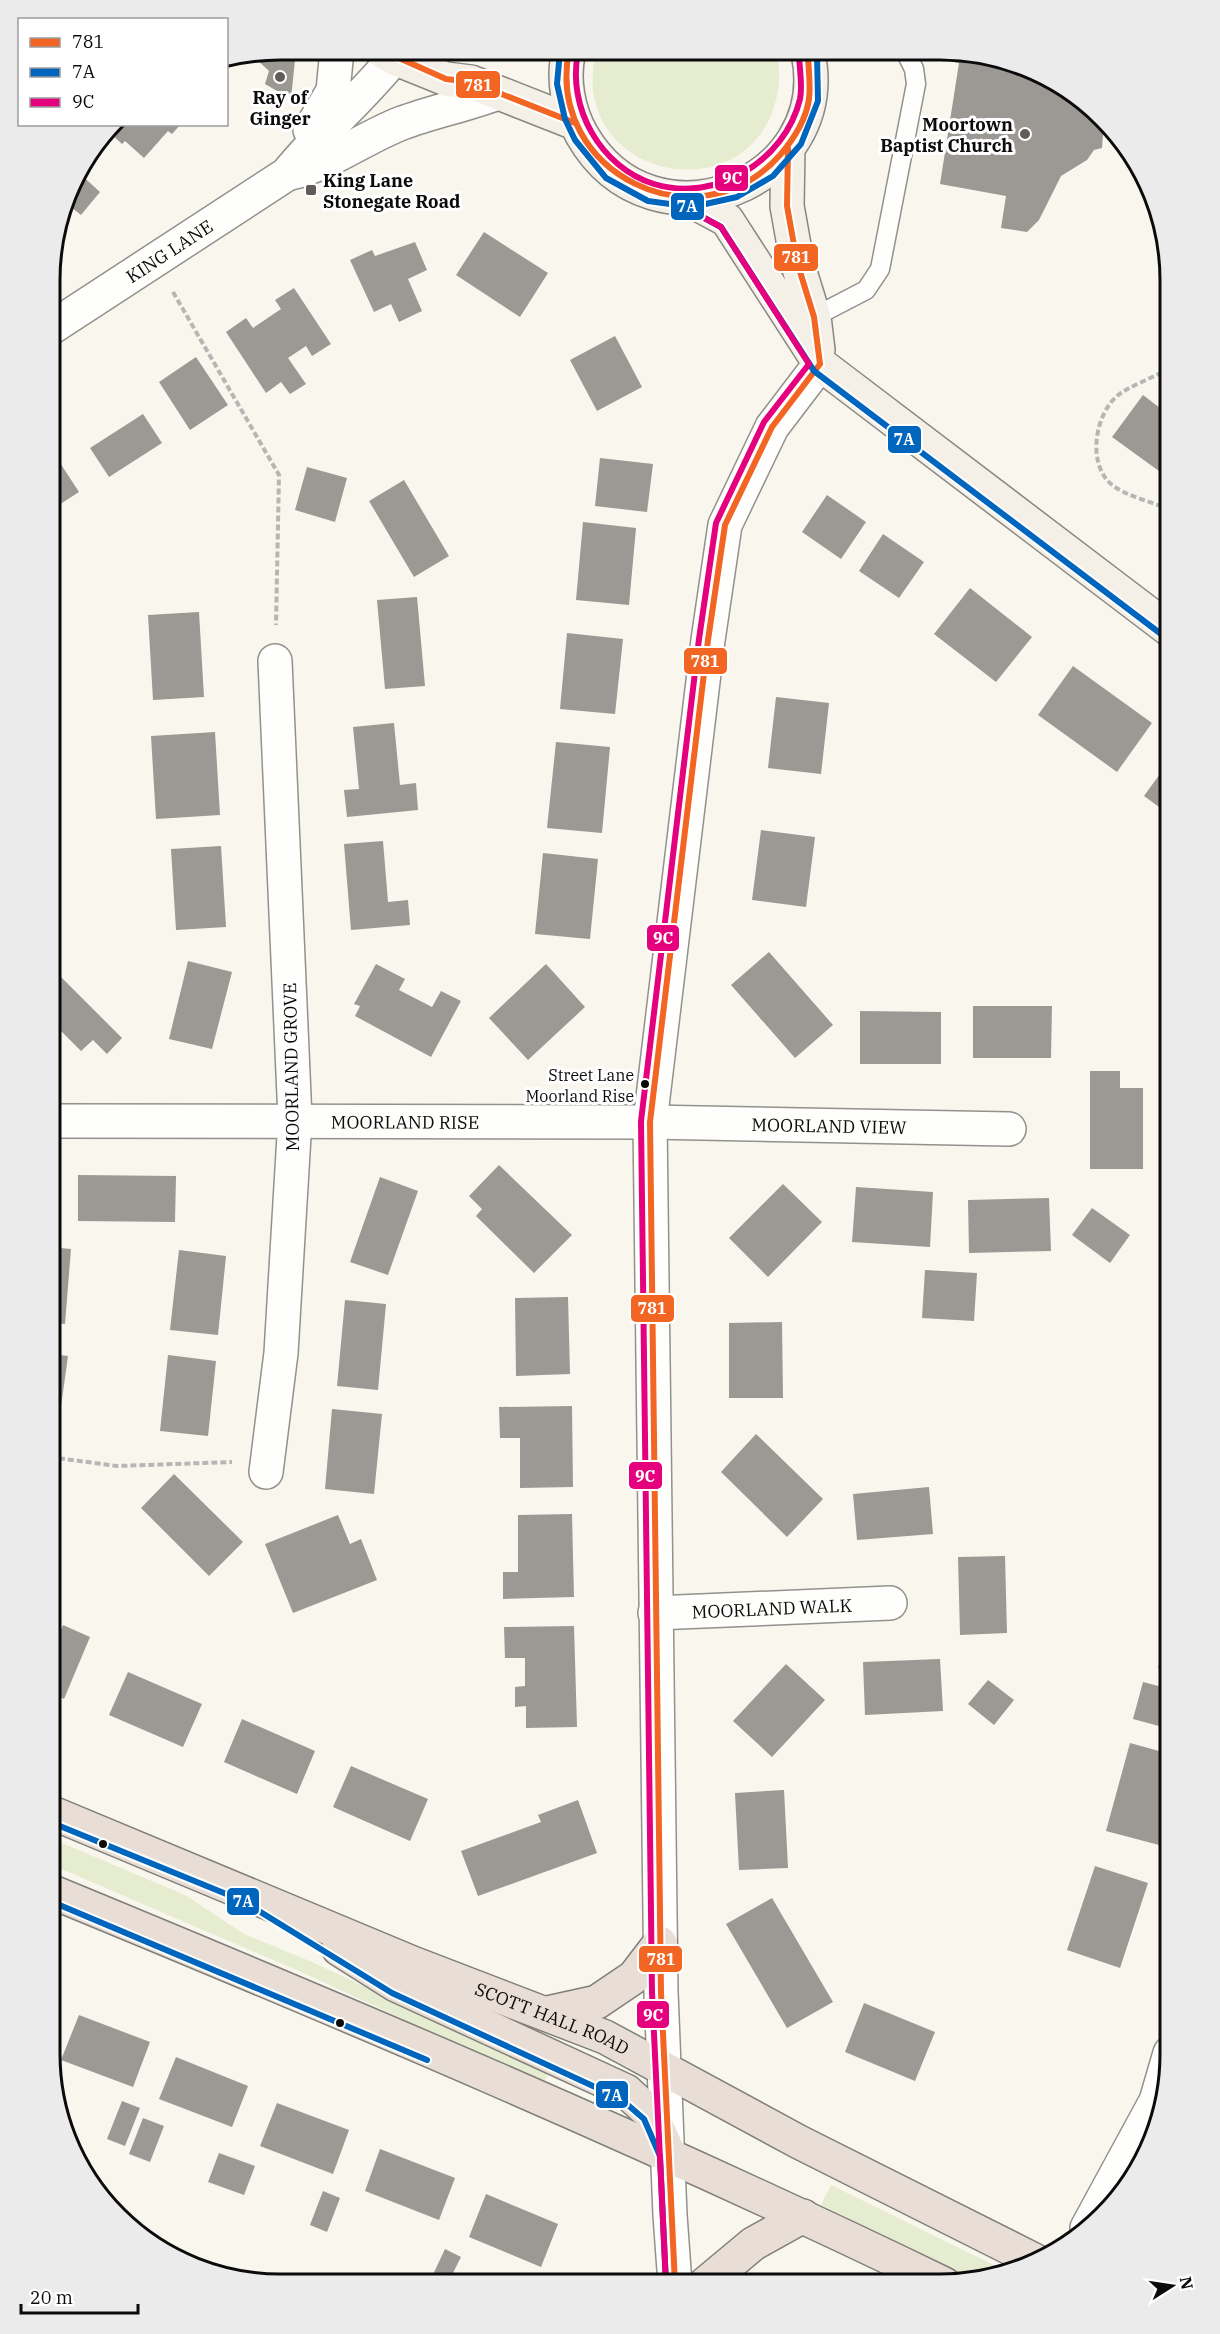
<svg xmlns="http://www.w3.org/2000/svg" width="1220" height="2334" font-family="'IBM Plex Serif',serif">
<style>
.green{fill:#e6ecd0}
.building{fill:#9c9894}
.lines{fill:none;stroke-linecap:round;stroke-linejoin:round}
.service-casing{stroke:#92918d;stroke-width:21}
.minor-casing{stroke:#92918d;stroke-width:36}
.tertiary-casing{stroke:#92918d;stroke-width:36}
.secondary-casing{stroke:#898784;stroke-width:36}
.trunk-casing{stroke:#7f7e7a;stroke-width:36}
.path{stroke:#b7b6b5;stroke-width:4;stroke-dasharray:6 3;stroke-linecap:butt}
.service{stroke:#fefefc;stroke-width:18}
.minor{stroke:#fefefc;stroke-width:33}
.tertiary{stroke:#fefefc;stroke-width:33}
.secondary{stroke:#f4f0e8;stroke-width:33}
.trunk{stroke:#e8ded6;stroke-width:33}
.bus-1-casing{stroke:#fff;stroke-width:10}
.bus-2-casing{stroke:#fff;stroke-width:10}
.bus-3-casing{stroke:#fff;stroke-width:10}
.bus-1{stroke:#f26522;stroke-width:6}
.bus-2{stroke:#0065bd;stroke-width:6}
.bus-3{stroke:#e5007d;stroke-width:6}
.poi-dot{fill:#5e5d5a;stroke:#fff;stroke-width:2}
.bus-dot{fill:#0b0b0b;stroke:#fff;stroke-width:2}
.labels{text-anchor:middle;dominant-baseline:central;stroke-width:6;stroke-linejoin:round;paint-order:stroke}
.bus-label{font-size:16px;fill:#0b0b0b;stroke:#fff;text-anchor:end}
.poi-label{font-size:18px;font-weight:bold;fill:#0b0b0b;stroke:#fff}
.street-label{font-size:18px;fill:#0b0b0b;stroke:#fff}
.rim{fill:none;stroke:#0b0b0b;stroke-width:3}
.line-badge{stroke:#fff;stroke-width:2}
.badge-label{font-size:16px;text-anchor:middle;font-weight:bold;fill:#fff}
</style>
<rect width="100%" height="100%" fill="#f9f6ee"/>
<path class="green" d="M596,51L776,53C782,73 779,96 771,115C737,197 612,183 594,97C591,82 593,67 596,51Z
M50,1838L185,1895L244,1934L312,1962L549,2073L543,2084L308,1975L50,1864Z
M831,2185L1010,2273L971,2279L821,2205Z
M772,2276L787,2278L800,2284H756L760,2279Z"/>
<path class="building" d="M280,50H296L291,99L265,84L269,71L252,55Z
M942,54H985L1042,73L1092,107L1104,120L1102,148L1094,150L1087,160L1061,176L1039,220L1027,232L1001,228L1006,196L940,184L959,63L941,59Z
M114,124H181L172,134L168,131L144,158L125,141L122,144L109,132Z
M78,172L100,192L81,215L66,203Z
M484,232L548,273L520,317L456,275Z
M415,242L427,270L408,279L422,311L399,322L391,304L374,312L350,260L372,250L375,256Z
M294,288L331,344L312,356L306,346L288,358L306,384L290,394L281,382L266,393L226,332L246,318L253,328L281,309L275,300Z
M615,336L642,387L597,411L570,360Z
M196,357L228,405L190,430L159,382Z
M1170,393V479L1112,437L1143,395L1160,408Z
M143,414L162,443L109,477L90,448Z
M51,449L79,492L51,510Z
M600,458L653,464L647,512L595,506Z
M307,467L347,478L335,522L295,510Z
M404,480L449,556L414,577L369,501Z
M827,495L866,522L841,559L802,532Z
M583,522L636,528L629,605L576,600Z
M883,534L924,562L899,598L859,571Z
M970,588L1032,637L996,682L934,634Z
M417,597L425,686L385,689L377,600Z
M199,612L204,697L153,700L148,615Z
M567,633L623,639L615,714L560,709Z
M1073,666L1152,723L1117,772L1038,715Z
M776,697L829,703L821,774L768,768Z
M394,723L400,785L416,783L418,810L347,817L344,790L359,789L353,727Z
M215,732L220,815L156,819L151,736Z
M556,742L610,747L602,833L547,828Z
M1170,760V815L1144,796Z
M761,830L815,837L806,907L752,900Z
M383,841L388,902L408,900L410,925L351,930L344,844Z
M221,846L226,927L176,930L171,849Z
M543,853L598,859L590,939L535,934Z
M51,895L59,933L51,935Z
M769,952L833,1025L795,1058L731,985Z
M188,961L232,972L212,1049L169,1039Z
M376,964L405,979L399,990L432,1007L441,991L461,1001L431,1057L355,1016L360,1006L354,1004Z
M546,964L585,1007L528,1060L489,1018Z
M51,967L122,1038L107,1054L93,1040L81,1051L51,1021Z
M973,1006H1052L1051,1058H973Z
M860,1011L941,1012V1064H860Z
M1090,1071H1120V1088H1143V1169H1090Z
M499,1165L572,1235L534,1273L476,1216L482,1209L469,1196Z
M78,1175L176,1176L175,1222L78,1221Z
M380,1177L418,1191L388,1275L350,1262Z
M783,1184L822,1222L768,1277L729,1238Z
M856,1187L933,1192L930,1247L852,1242Z
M1049,1198L1051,1251L969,1253L968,1200Z
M1092,1208L1130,1235L1110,1263L1072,1235Z
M50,1247L71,1249L65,1324L50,1323Z
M179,1250L226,1256L218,1335L170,1330Z
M925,1270L977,1273L974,1321L922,1318Z
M568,1297L570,1374L516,1376L515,1298Z
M345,1300L386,1304L378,1390L337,1386Z
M782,1322L783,1398H729V1323Z
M50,1354L68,1356L57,1435L50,1434Z
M168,1355L216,1361L208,1436L160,1431Z
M572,1406L573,1487L520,1488V1438H500L499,1407Z
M332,1409L382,1414L374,1494L325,1489Z
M756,1434L823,1499L787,1537L721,1472Z
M174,1474L243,1542L209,1576L141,1508Z
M929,1487L933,1534L857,1540L853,1494Z
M572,1514L574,1597L503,1599V1572H518V1515Z
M338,1515L350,1544L361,1539L377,1580L293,1613L265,1544Z
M1005,1556L1007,1633L960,1635L958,1557Z
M63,1625L90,1637L64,1699L50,1692V1636L57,1639Z
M1169,1625H1170V1671L1158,1668Z
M574,1626L577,1727L526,1728V1706L515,1707V1687L525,1686V1658H505L504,1627Z
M940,1659L943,1711L865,1715L863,1662Z
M786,1664L825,1700L772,1757L733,1721Z
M128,1672L202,1704L183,1747L109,1715Z
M988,1680L1014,1700L994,1725L968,1704Z
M1143,1682L1170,1689V1729L1133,1719Z
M242,1719L315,1751L297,1794L224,1762Z
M1130,1743L1170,1754V1804L1159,1845L1106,1831Z
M351,1766L428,1799L410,1841L333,1807Z
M784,1790L788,1868L739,1870L735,1793Z
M578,1800L597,1853L478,1896L461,1851L541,1822L538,1815Z
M1095,1866L1148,1883L1120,1968L1067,1950Z
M772,1898L833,2002L787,2028L726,1924Z
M864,2003L935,2032L915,2081L845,2052Z
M79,2015L150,2042L133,2087L61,2060Z
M176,2057L248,2086L232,2127L159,2099Z
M122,2101L140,2108L125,2146L107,2139Z
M277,2103L349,2130L333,2174L260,2146Z
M143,2118L164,2126L150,2162L129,2154Z
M380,2149L455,2178L439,2220L365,2191Z
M219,2153L255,2166L244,2195L208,2182Z
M323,2191L340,2198L327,2232L310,2225Z
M486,2194L558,2224L541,2267L469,2237Z
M445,2249L461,2257L448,2283H429Z"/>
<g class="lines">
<g class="service-casing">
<path id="service" d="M814,317L866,290L880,269L916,84L914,69L906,53"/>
</g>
<g class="minor-casing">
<g id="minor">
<path id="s1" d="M51,1121L650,1122L1009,1129"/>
<path d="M266,1472L281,1353L295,1119L275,661"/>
<path id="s2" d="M655,1613L890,1603"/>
<path d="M1087,2228L1156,2101L1170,2053"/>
</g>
</g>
<g class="tertiary-casing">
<g id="tertiary">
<path d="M310,130L333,91L337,50"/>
<path d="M291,173C331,164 363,138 402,123C432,112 465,105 495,94"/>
<path id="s3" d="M51,328L287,174C320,133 361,99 394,58"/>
<path d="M675,2284L670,2215L661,1992L650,1122L708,640L725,525L772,427L820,364"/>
</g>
</g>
<g class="secondary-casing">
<path id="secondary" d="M381,50L394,58L446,79L471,82L575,123
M569,51C562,78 568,111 582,135C653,258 836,184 808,53
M788,148L787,206L797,262L814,317L818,350
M688,199L727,220L820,364L1170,630"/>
</g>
<g class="trunk-casing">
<g id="trunk">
<path id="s4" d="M50,1812L415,1964L605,2037L799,2142L1036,2261"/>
<path d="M50,1891C351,2015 651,2142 944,2284"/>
<path d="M339,1949L396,1985L626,2091L651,2114L669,2154"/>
<path d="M547,2013L597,2002L634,1977L660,1943"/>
<path d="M705,2284L753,2244L803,2216"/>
</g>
</g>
<path class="path" d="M173,292L279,475L276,625
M1170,510C1152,501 1126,497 1111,484C1087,463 1095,415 1117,396C1127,387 1157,376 1170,368
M50,1457L117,1466L232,1462"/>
<use href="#service" class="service"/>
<use href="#minor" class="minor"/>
<use href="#tertiary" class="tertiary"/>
<use href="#secondary" class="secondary"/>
<use href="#trunk" class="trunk"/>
<g class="bus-1-casing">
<path id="bus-1" d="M381,50L446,79L471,82L575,123
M569,51C545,173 698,248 780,155C793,140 806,119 809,99C811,84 808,67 808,53
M788,148L787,206L797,262L814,317L820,364
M675,2284L661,1992L650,1122L708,640L725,525L772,427L820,364"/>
</g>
<g class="bus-2-casing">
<path id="bus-2" d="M560,51L557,84L565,119L575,140L606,178L648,201L692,207L737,197L773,176L801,144L818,101L817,53
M684,207L721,227L814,371L1165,637
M50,1822L241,1900L392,1993L621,2099L644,2119L660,2156L666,2284
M50,1901L427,2060"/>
</g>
<g class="bus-3-casing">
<path id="bus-3" d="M578,53C567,107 600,167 654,184C716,203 785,161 800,99C803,85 799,67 799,53
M666,2284L652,1992L641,1121L699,639L716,523L764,422L809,364L721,227L684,207"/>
</g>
<use href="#bus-1" class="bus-1"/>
<use href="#bus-2" class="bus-2"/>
<use href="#bus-3" class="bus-3"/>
</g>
<g class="poi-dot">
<circle cx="280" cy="77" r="6"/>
<circle cx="1025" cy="134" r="6"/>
<rect x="305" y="184" width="12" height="12" rx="3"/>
</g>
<g class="bus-dot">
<circle cx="645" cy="1084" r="5"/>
<circle cx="103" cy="1844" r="5"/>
<circle cx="340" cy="2023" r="5"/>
</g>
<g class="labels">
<g class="bus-label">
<text x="634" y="1075">Street Lane<tspan x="634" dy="21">Moorland Rise</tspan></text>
</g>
<g class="poi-label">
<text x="280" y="97">Ray of<tspan x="280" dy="21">Ginger</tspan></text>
<text x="1013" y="124" text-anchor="end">Moortown<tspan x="1013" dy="21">Baptist Church</tspan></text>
<text x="323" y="180" text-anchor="start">King Lane<tspan x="323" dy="21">Stonegate Road</tspan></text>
</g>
<g class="street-label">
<text stroke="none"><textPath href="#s3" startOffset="141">KING LANE</textPath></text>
<text transform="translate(291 1067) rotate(-91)">MOORLAND GROVE</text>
<text stroke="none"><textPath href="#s1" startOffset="354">MOORLAND RISE</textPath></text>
<text stroke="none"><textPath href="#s1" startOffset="778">MOORLAND VIEW</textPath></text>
<text stroke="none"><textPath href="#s2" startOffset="117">MOORLAND WALK</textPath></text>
<text stroke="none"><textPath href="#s4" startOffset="543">SCOTT HALL ROAD</textPath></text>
</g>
</g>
<path d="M0 0H1220V2334H0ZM280 60H940A220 220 0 0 1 1160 280V2054A220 220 0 0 1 940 2274H280A220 220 0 0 1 60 2054V280A220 220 0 0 1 280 60Z" fill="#ebebeb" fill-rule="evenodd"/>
<path class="rim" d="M280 60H940A220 220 0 0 1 1160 280V2054A220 220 0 0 1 940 2274H280A220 220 0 0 1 60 2054V280A220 220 0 0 1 280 60Z"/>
<g class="line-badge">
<rect x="455" y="70" width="46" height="29" rx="6" fill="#f26522"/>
<rect x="714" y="164" width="35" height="28" rx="6" fill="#e5007d"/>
<rect x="670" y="192" width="35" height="29" rx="6" fill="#0065bd"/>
<rect x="773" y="243" width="46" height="29" rx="6" fill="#f26522"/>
<rect x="887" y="425" width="35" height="29" rx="6" fill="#0065bd"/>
<rect x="683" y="647" width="45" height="28" rx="6" fill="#f26522"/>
<rect x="646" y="924" width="34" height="28" rx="6" fill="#e5007d"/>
<rect x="630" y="1294" width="45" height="29" rx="6" fill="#f26522"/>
<rect x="628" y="1461" width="35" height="29" rx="6" fill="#e5007d"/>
<rect x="226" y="1887" width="34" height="29" rx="6" fill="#0065bd"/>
<rect x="638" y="1945" width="45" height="28" rx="6" fill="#f26522"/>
<rect x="636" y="2000" width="34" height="29" rx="6" fill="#e5007d"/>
<rect x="595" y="2080" width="34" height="29" rx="6" fill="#0065bd"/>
</g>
<g class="badge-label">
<text x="478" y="91">781</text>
<text x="732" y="184">9C</text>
<text x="687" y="212">7A</text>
<text x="796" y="263">781</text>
<text x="904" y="445">7A</text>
<text x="705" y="667">781</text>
<text x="663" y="944">9C</text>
<text x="652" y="1314">781</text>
<text x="645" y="1482">9C</text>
<text x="243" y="1907">7A</text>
<text x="661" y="1965">781</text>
<text x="653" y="2021">9C</text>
<text x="612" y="2101">7A</text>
</g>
<rect x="18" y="18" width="210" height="108" fill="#ffffff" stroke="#9d9d9d" stroke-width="1.5"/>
<rect x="30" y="38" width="30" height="9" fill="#f26522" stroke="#9d9d9d" stroke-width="1.5"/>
<text x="72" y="48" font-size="18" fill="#0b0b0b">781</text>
<rect x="30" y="68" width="30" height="9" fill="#0065bd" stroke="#9d9d9d" stroke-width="1.5"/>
<text x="72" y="78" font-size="18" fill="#0b0b0b">7A</text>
<rect x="30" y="98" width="30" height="9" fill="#e5007d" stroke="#9d9d9d" stroke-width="1.5"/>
<text x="72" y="108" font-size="18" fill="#0b0b0b">9C</text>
<g transform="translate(1172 2286) rotate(78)" stroke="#ffffff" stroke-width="4.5" paint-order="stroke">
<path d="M0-4.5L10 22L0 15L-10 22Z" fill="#0b0b0b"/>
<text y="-9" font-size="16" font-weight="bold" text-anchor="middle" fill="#0b0b0b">N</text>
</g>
<path d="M21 2304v9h117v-9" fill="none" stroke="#0b0b0b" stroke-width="3"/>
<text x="30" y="2304" font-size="18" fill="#0b0b0b" stroke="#ffffff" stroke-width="4.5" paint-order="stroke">20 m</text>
</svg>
